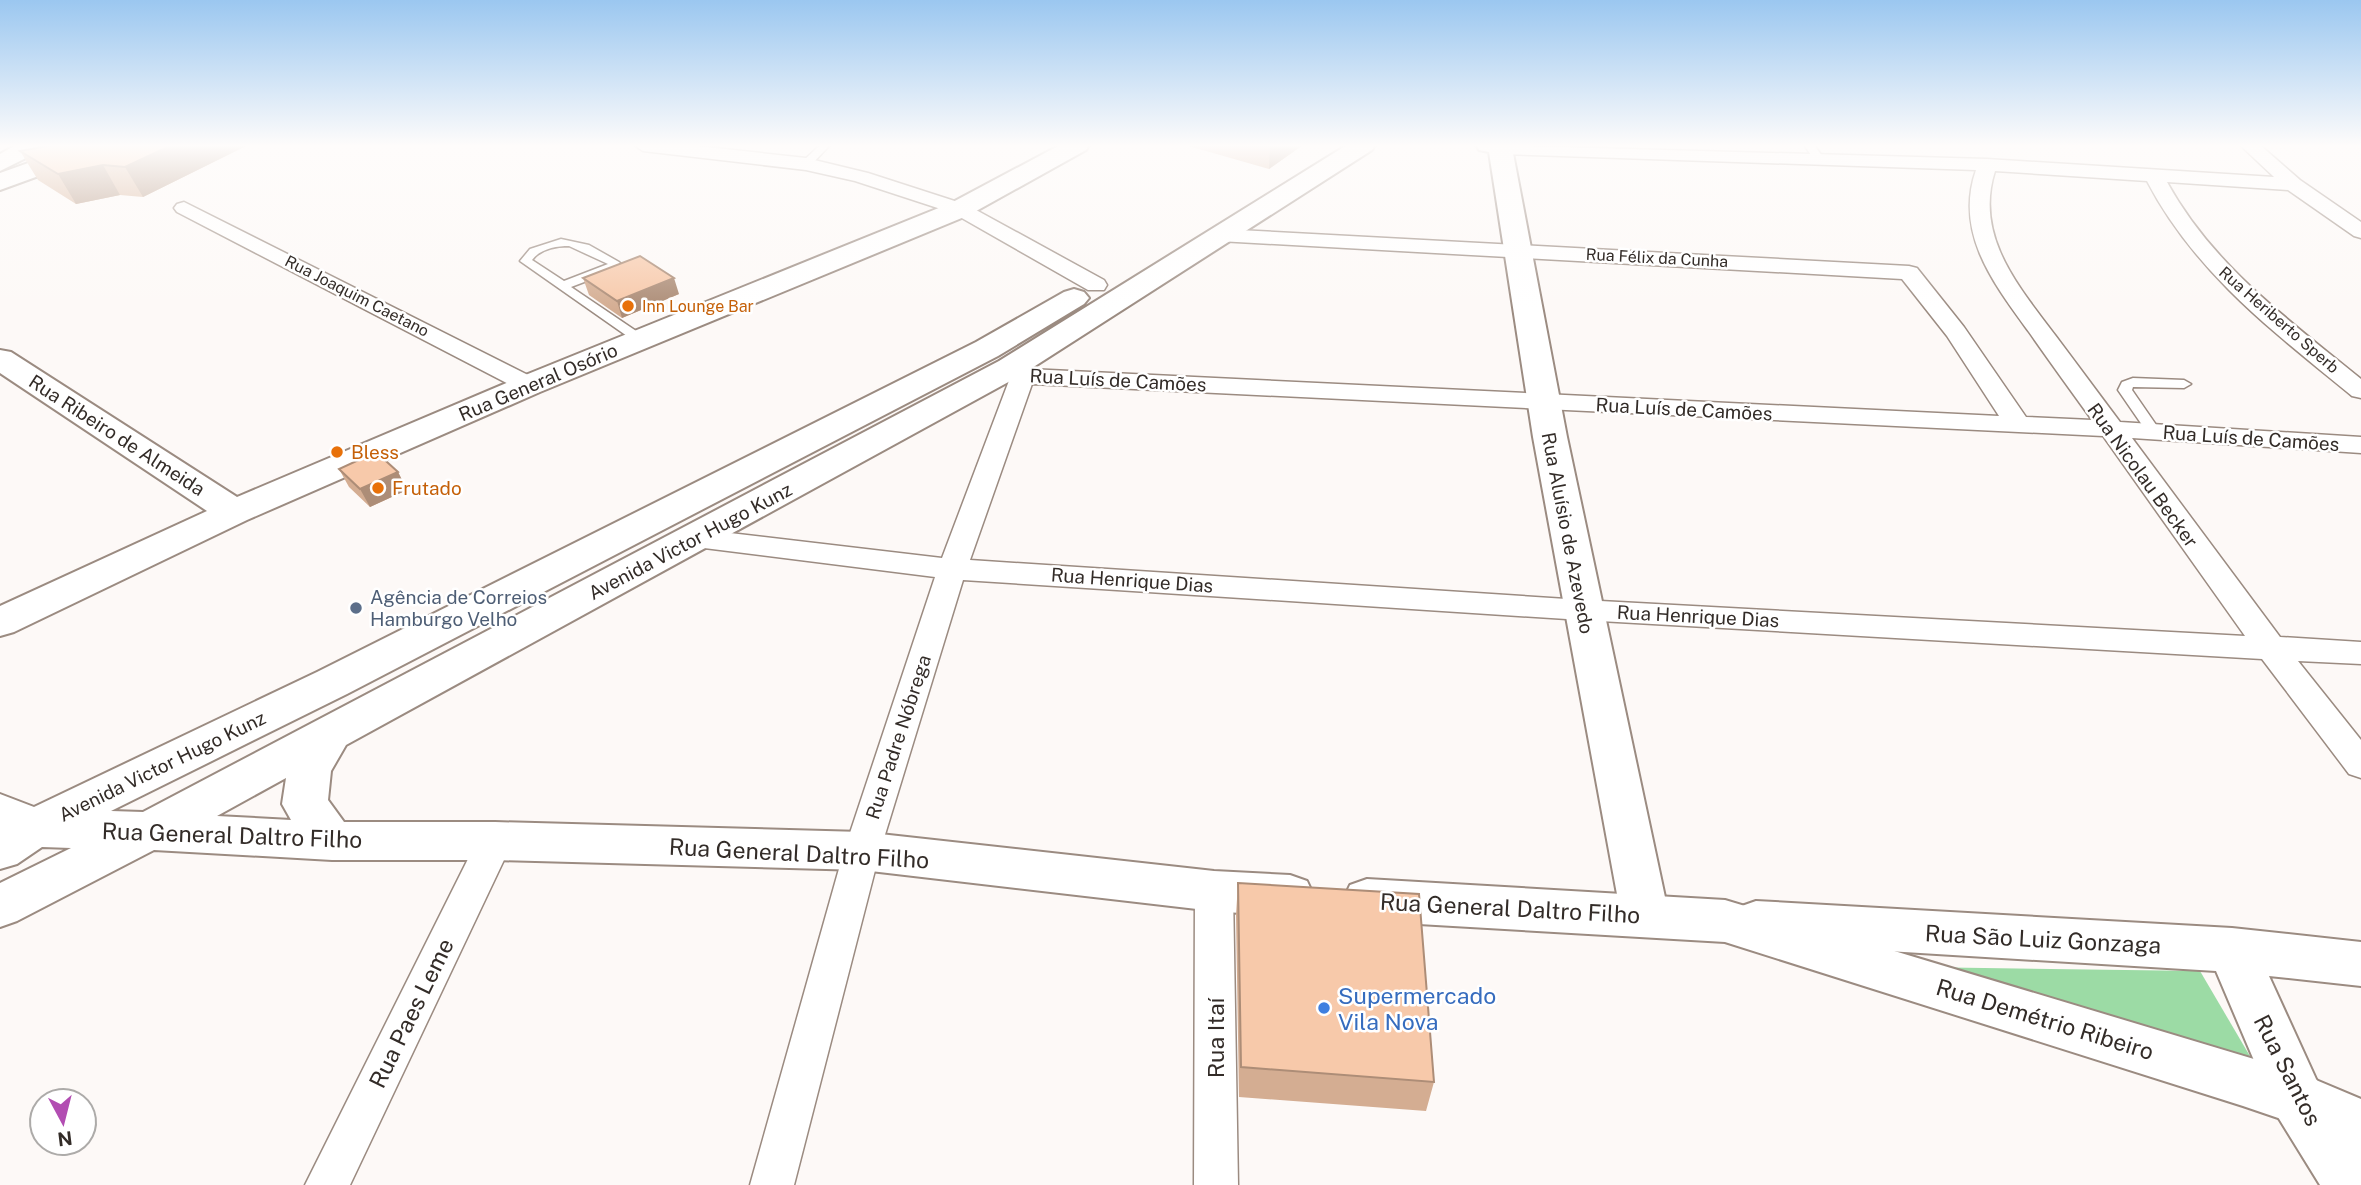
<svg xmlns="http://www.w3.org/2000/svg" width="2361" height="1185" font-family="'Public Sans',sans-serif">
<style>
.green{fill:#9cdba5}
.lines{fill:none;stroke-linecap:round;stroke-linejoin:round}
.service-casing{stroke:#9b8b81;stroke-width:3}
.minor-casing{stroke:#9b8b81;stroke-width:3}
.tertiary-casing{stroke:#9b8b81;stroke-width:4}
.secondary-casing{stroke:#9b8b81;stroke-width:4}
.service{fill:#fff;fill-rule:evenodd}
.minor{fill:#fff;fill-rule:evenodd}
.tertiary{fill:#fff;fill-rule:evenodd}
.secondary{fill:#fff;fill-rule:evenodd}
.wall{fill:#d4ad92}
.shaded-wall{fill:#ad8d77}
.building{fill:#f7c9aa;stroke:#ad8d77;stroke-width:2}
.food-dot{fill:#e8710a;stroke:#fff;stroke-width:2.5}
.service-dot{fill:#5c6f8a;stroke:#fff;stroke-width:2.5}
.shop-dot{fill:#3f7fe0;stroke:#fff;stroke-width:2.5}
.labels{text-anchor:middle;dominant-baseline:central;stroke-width:5;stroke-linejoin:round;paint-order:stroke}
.far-street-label{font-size:16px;fill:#332c28;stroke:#fff}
.far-food-label{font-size:16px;fill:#c56008;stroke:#fff;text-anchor:start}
.street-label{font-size:19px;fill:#332c28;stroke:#fff}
.food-label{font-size:19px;fill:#c56008;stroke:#fff;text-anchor:start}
.service-label{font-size:19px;fill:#4e5e75;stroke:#fff;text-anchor:start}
.near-street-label{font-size:23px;fill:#332c28;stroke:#fff}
.near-shop-label{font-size:23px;fill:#366cbe;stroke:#fff;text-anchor:start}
</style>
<rect width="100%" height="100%" fill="#fdf9f7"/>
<path class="green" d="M1917,967L2200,971L2254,1063Z"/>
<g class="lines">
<g class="service-casing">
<path id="service" d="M820,145H830L810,166H802V162Z
M1804,145H1814L1825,160L1824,162H1816Z
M561,239L589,245L619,262L621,264L613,271L571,287L645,337V343H637L520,261L530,249ZM569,246L608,264L564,281L532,260C540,249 556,246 569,246Z
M2133,378L2184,380L2191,384L2184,388L2133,387L2132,390L2161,432L2159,435H2149L2118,390L2122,382Z"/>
</g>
<g class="minor-casing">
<path id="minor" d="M634,145H688L806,158L868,173L967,205L1104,280L1107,285L1104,290H1088L953,213L855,181L806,170L643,151Z
M1493,145L1987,159L2274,177L2240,145H2260L2300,180L2361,222V238L2354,236L2288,190L2167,182C2213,266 2289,320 2361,379V398L2352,396C2274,332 2195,273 2147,181L1995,171C1974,236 2019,287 2055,335C2077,364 2098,393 2120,422L2361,437V453L2132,438L2280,637L2361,642V664L2298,661L2361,740V778L2349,774L2262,659L1582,620L963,580L880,851L794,1185H750L844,851L935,577L696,547L686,545L682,538L686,531L696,529L942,558L1010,378L998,368L1001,363L1010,361L1029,369L1999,416L1947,336L1902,279L1219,241L1212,239L1209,235L1212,231L1219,229L1909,266L1917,268L1964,327L2026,417L2092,420C2071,391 2050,362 2029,332C1994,284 1954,233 1976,170L1500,154L1493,152L1491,148ZM1032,384L2103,436L2245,636L1582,600L970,560Z
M184,202L538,380L541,385L538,390L529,392L520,390L177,212L174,208L177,204Z
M495,826L508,831L513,841L350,1185H305L482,831Z
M1214,875L1227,880L1233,891L1238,1185H1194L1195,891L1201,880Z"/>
</g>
<g class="tertiary-casing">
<path id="tertiary" d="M16,145H45L42,150L0,171V154Z
M1060,145H1089L1086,150L969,215L540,392L247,520L14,632L0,636V606L207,511L0,373V350L11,352L237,497L518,378L951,203Z
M1476,145H1510L1512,148L1567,437L1669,916L1662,931L1645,937L1628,931L1621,916L1533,437L1489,152L1479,150Z
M1756,901L2232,928L2361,942V986L2269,976L2316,1079L2361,1146V1185H2320L2278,1117L2216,971L1756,943L1739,937L1731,922L1739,907Z"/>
</g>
<g class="secondary-casing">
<path id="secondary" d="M79,145H113L110,150L0,190V173Z
M1347,145H1375L1372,150L1021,375L346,745L331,771L328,800L344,822H495L862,832L1214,871L1290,875L1307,881L1314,896L1307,911L1290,917L1214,911L862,870L495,860H332L154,850L17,921L0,927V883L71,848L42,847L17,864L0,869V794L34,807L317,672L976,342L1064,292L1074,289L1084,292L1089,298L1084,304L998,356L347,694L111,811L143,812L999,361ZM286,778L282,804L291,820L217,816Z
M1367,879L1725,900L2297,1072L2361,1099V1154L2287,1121L2243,1106L1725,942L1367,921L1350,915L1343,900L1350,885Z"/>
</g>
<use href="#service" class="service"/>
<use href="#minor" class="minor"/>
<use href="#tertiary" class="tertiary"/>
<use href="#secondary" class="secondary"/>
</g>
<path class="wall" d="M53,145H248L143,197L120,195L76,204L38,180L20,151Z
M1185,145H1303L1269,169Z
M583,278L679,294L622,318L589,295Z
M339,469L398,472L407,490L370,507L349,487Z
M1238,883L1434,1082L1426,1111L1239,1097L1236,915Z"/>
<path class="shaded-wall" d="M172,145H248L143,197L125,167Z
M1270,145H1303L1269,169Z
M103,165L120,195L76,204L58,174Z
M674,278L679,294L622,318L617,301Z
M398,472L407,490L370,507L360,489Z"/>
<path class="building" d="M53,145H172L125,167L103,165L58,174L20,151Z
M640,256L674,278L617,301L583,278Z
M376,452L398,472L360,489L339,469Z
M1238,883L1419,894L1434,1082L1241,1067Z"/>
<linearGradient id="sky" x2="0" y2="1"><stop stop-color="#9bc7f0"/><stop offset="0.47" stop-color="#fefcfb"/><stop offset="1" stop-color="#fefcfb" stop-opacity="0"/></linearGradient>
<rect width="2361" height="310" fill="url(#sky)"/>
<g class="food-dot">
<circle cx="628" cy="306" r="7"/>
<circle cx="337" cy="452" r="7"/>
<circle cx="378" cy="488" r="7"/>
</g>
<circle class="service-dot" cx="356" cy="608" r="7"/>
<circle class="shop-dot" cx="1324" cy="1008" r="7"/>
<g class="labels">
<g class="far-street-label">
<text transform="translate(1657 258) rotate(3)">Rua Félix da Cunha</text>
<text transform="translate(357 296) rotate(27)">Rua Joaquim Caetano</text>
<text transform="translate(2279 320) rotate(41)">Rua Heriberto Sperb</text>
</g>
<g class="far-food-label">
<text x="642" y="306">Inn Lounge Bar</text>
</g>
<g class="street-label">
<text transform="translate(1118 380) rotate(3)">Rua Luís de Camões</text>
<text transform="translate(538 382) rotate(-23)">Rua General Osório</text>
<text transform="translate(1684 409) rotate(3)">Rua Luís de Camões</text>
<text transform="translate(117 435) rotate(33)">Rua Ribeiro de Almeida</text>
<text transform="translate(2251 438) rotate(4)">Rua Luís de Camões</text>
<text transform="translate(2143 475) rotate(54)">Rua Nicolau Becker</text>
<text transform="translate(1568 533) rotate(79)">Rua Aluísio de Azevedo</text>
<text transform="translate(690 541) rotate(-28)">Avenida Victor Hugo Kunz</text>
<text transform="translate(1132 580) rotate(4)">Rua Henrique Dias</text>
<text transform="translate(1698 616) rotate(3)">Rua Henrique Dias</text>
<text transform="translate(898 737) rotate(-72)">Rua Padre Nóbrega</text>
<text transform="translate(162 766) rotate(-26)">Avenida Victor Hugo Kunz</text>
</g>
<g class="food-label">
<text x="351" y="452">Bless</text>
<text x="392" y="488">Frutado</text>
</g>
<g class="service-label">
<text x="370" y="597">Agência de Correios<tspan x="370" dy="22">Hamburgo Velho</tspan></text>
</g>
<g class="near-street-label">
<text transform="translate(232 835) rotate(2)">Rua General Daltro Filho</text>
<text transform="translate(799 853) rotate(3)">Rua General Daltro Filho</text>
<text transform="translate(1510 908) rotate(3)">Rua General Daltro Filho</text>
<text transform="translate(2043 939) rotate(3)">Rua São Luiz Gonzaga</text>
<text transform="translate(411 1013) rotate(-64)">Rua Paes Leme</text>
<text transform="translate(2045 1019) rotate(17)">Rua Demétrio Ribeiro</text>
<text transform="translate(1215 1038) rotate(-90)">Rua Itaí</text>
<text transform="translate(2288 1070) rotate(63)">Rua Santos</text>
</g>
<g class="near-shop-label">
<text x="1338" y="995">Supermercado<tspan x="1338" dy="26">Vila Nova</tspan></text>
</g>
</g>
<g transform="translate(63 1122) rotate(173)"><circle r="33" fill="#ffffff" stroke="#adaba9" stroke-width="2"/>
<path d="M0-5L12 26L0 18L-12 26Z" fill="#b24db2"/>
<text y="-10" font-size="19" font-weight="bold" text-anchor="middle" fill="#332c28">N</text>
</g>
</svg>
